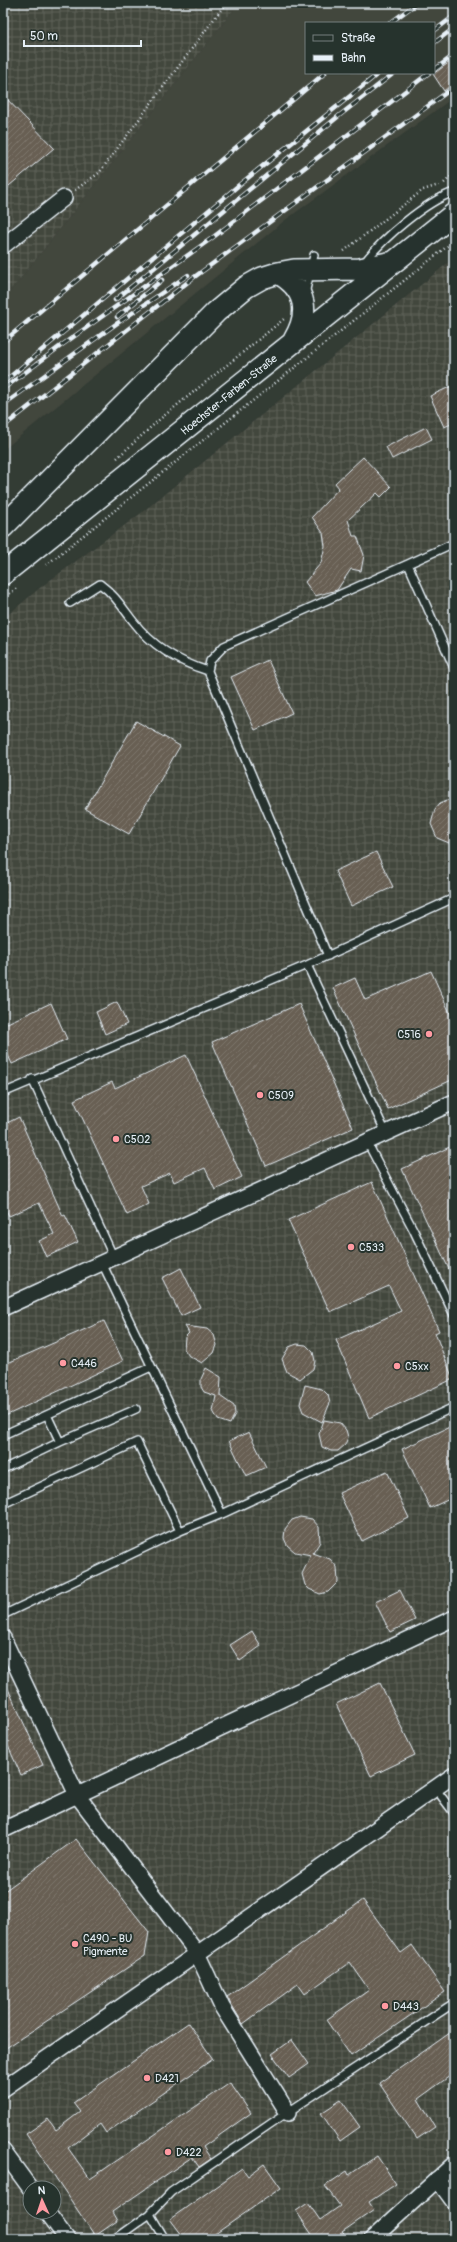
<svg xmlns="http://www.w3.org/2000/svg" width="457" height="2242" font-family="Pangolin,sans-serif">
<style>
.built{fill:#43463d;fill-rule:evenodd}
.industrial{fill:url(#industrial-grid);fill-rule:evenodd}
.building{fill:url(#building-hatch);stroke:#e8f1f8}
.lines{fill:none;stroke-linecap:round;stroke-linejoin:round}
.lane-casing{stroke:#e8f1f8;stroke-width:10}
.street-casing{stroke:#e8f1f8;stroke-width:18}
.secondary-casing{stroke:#e8f1f8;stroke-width:24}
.path{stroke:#e8f1f8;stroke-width:2.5;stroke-dasharray:1 3;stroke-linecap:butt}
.lane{stroke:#26332d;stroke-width:7}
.street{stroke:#26332d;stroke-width:15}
.secondary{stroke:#26332d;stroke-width:21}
.rail-casing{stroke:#e8f1f8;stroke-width:4.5}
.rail{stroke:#26332d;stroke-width:3;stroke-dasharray:9;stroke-linecap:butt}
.poi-dot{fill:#ff9aa2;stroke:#26332d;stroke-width:1.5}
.labels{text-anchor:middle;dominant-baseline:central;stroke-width:4;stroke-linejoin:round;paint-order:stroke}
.street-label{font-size:11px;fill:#e8f1f8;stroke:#26332d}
.poi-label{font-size:11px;fill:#e8f1f8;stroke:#26332d;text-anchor:start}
</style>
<defs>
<pattern id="industrial-grid" width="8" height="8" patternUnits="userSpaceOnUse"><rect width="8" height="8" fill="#43463d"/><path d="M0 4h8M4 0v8" fill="none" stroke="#5e615a"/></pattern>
<pattern id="building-hatch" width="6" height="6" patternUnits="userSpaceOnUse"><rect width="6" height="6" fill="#685f52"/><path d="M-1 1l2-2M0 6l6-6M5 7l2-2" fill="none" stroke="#7e766c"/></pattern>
</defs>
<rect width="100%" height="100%" fill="#333c34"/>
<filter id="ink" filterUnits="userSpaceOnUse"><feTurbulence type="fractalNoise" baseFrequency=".025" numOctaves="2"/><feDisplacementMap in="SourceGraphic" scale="8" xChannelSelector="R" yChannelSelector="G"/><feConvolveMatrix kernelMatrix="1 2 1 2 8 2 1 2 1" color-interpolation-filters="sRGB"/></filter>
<g filter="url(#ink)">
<path class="built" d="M239,3H454V97L284,221L3,450V297L17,283ZM306,23H434V73H306Z"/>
<path class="industrial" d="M3,3H239L17,283L3,297Z
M454,258V2239H3V619L41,587L140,514ZM30,2188H54V2212H30Z"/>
<path class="building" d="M454,59V83L444,91L433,74Z
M3,95L54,148L3,191Z
M454,385V423L444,427L430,396Z
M426,427L432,439L392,459L386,447Z
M363,457L391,487L381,497L377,493L348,520L353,536H357L364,555L361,571L351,569L337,590L315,596L305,582L321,563L325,546L323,533L312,517L339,488L335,483Z
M268,660L292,713L255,730L231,677Z
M136,721L180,746L129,834L85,809Z
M454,797V845L437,838L431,824L435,809L440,803Z
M376,852L393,887L351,906L335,871Z
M431,971L454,1022V1079L388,1109L333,988L355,978L365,1000Z
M117,1002L127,1024L105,1034L96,1012Z
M51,1003L67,1039L12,1064L3,1044V1025Z
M299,1004L353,1128L266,1166L212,1042Z
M186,1055L242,1177L215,1190L205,1168L174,1182L170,1173L141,1186L149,1204L127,1215L74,1100L112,1082L115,1088Z
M19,1117L63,1216L65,1215L78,1242L46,1257L39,1241L54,1234L39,1203L9,1216L3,1204V1125Z
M454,1145V1280L402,1169Z
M372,1182L439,1331L435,1333L453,1379L369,1418L336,1340L401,1311L389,1286L330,1312L288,1220Z
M181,1268L200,1307L181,1316L162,1278Z
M104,1321L123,1361L3,1417V1365Z
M185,1326L207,1329L214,1335L217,1345L214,1353L202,1363L189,1356L184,1349L185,1337L189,1333Z
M297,1344L306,1345L313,1352L315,1361L313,1369L300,1379L287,1372L282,1359L289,1347Z
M206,1368L221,1377L220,1396L234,1406L235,1414L230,1424L218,1420L213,1411L216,1396L204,1392L201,1387V1379Z
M305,1385L322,1389L328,1395L330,1403L322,1422L303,1412L300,1404Z
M324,1420L340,1423L346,1430L348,1437L345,1445L338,1451H331L322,1447L319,1434Z
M454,1425V1497L430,1508L402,1449Z
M249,1432L266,1467L246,1476L229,1441Z
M387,1471L409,1518L362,1541L339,1493Z
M300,1517L312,1519L319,1527L320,1542L313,1553L330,1559L337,1567L338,1582L328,1592L320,1594L309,1589L305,1585L302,1574L311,1555L295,1552L287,1545L284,1538L285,1529L292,1520Z
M400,1590L415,1620L390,1632L375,1602Z
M252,1631L261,1646L240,1661L230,1645Z
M3,1678L43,1765L21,1775L3,1735Z
M380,1683L415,1755L371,1776L336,1704Z
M76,1839L149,1932L145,1956L3,2050V1892Z
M363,1900L401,1953L412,1945L445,1992L351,2056L326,2020L369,1990L350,1962L305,1994L298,1984L243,2024L227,1997Z
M188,2023L213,2059L106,2133L100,2124L68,2148L90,2179L230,2083L251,2113L203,2147L211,2159L199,2167L192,2157L112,2212L117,2221L95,2236L26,2134L48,2119L56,2130L80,2112L73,2103Z
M454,2030V2073L418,2099L435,2127L417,2139L379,2083Z
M292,2040L309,2064L289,2078L272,2054Z
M341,2100L360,2127L340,2141L321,2113Z
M377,2156L396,2184L369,2202L374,2210L342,2232L344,2234L337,2239H315L296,2211L308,2203L320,2220L340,2206L325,2186L347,2171L349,2175Z
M264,2164L281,2188L208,2239H185L170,2219L242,2168L248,2176Z"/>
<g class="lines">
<g class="lane-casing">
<path id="lane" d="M364,263C383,238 425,202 454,192
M305,294L314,255
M454,543L408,564L454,668
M70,603L100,584C115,595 122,607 133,621C152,646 179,662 208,671
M328,956L208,671L210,661L224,646L408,564
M307,965L386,1133
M32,1079L114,1258
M3,1093L307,965L454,898
M367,1142L413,1229L454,1315
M47,1415L60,1442L136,1409
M3,1435L151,1367
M3,1469L60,1442
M3,1504L137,1442L180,1531L222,1514L102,1263
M222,1514L454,1407
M3,1615L180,1531
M435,1788L454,1813
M150,2214L165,2239
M115,2239L150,2214L171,2192L276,2120L454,2003"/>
</g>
<g class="street-casing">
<path id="street" d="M3,246L64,198
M3,1308L454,1102
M3,1638L77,1795L197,1953L222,2007L288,2113
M3,1830L454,1618
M3,2089L454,1775
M3,2151L30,2188
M437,2179L454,2202
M47,2212L67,2239
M372,2239L454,2164"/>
</g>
<g class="secondary-casing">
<path id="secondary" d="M278,273C307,289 310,313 294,340
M3,527L216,312L246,287L262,278L278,273L294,270L360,269L388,263
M3,574L454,214"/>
</g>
<path class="path" d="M444,183L454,174
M75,190L99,173L226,3
M344,251L423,190L439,185
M117,458L160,419L284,319
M46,565L454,241
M3,599L17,588"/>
<use href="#lane" class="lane"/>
<use href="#street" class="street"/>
<use href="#secondary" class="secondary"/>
<g class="rail-casing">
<path id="rail" d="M390,23L417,3
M434,31L454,16
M434,43L454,28
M434,70L454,55
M115,300L340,115L394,73
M117,317L162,280
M3,342L325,73
M5,381L239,185L379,73
M3,389L62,345L212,238L429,73
M3,405L116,324L188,275
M3,427L193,278L454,87"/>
</g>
<use href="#rail" class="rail"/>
</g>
</g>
<g class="poi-dot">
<circle cx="429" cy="1034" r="4"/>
<circle cx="260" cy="1095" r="4"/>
<circle cx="116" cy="1139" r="4"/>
<circle cx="351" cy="1247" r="4"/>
<circle cx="63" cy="1363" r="4"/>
<circle cx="397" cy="1366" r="4"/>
<circle cx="75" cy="1944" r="4"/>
<circle cx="385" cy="2006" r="4"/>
<circle cx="147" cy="2078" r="4"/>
<circle cx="168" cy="2152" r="4"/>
</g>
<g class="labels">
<g class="street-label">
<text transform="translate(229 395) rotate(-39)">Hoechster-Farben-Straße</text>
</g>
<g class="poi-label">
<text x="421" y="1034" text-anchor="end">C516</text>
<text x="268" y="1095">C509</text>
<text x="124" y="1139">C502</text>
<text x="359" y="1247">C533</text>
<text x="71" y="1363">C446</text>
<text x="405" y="1366">C5xx</text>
<text x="83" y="1938">C490 - BU<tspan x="83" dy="13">Pigmente</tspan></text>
<text x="393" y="2006">D443</text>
<text x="155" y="2078">D421</text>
<text x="176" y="2152">D422</text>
</g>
</g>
<rect width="457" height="2242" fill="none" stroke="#26332d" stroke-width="16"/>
<rect x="8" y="8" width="441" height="2226" fill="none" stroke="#e8f1f8" stroke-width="1.5" filter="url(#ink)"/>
<rect x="305" y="22" width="130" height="52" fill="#26332d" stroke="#747f7e"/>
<rect x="313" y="35" width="20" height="6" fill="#26332d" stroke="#747f7e"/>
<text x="341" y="42" font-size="12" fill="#e8f1f8">Straße</text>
<rect x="313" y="55" width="20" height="6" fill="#e8f1f8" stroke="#747f7e"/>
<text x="341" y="62" font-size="12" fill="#e8f1f8">Bahn</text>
<g transform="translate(42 2200) rotate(357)"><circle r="19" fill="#26332d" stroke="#747f7e"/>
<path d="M0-3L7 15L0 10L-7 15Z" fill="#ff9aa2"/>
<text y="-6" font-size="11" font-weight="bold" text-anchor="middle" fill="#e8f1f8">N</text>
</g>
<path d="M24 40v6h117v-6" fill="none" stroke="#e8f1f8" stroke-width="2"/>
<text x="30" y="40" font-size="12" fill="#e8f1f8" stroke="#26332d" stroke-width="3" paint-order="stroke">50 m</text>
</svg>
